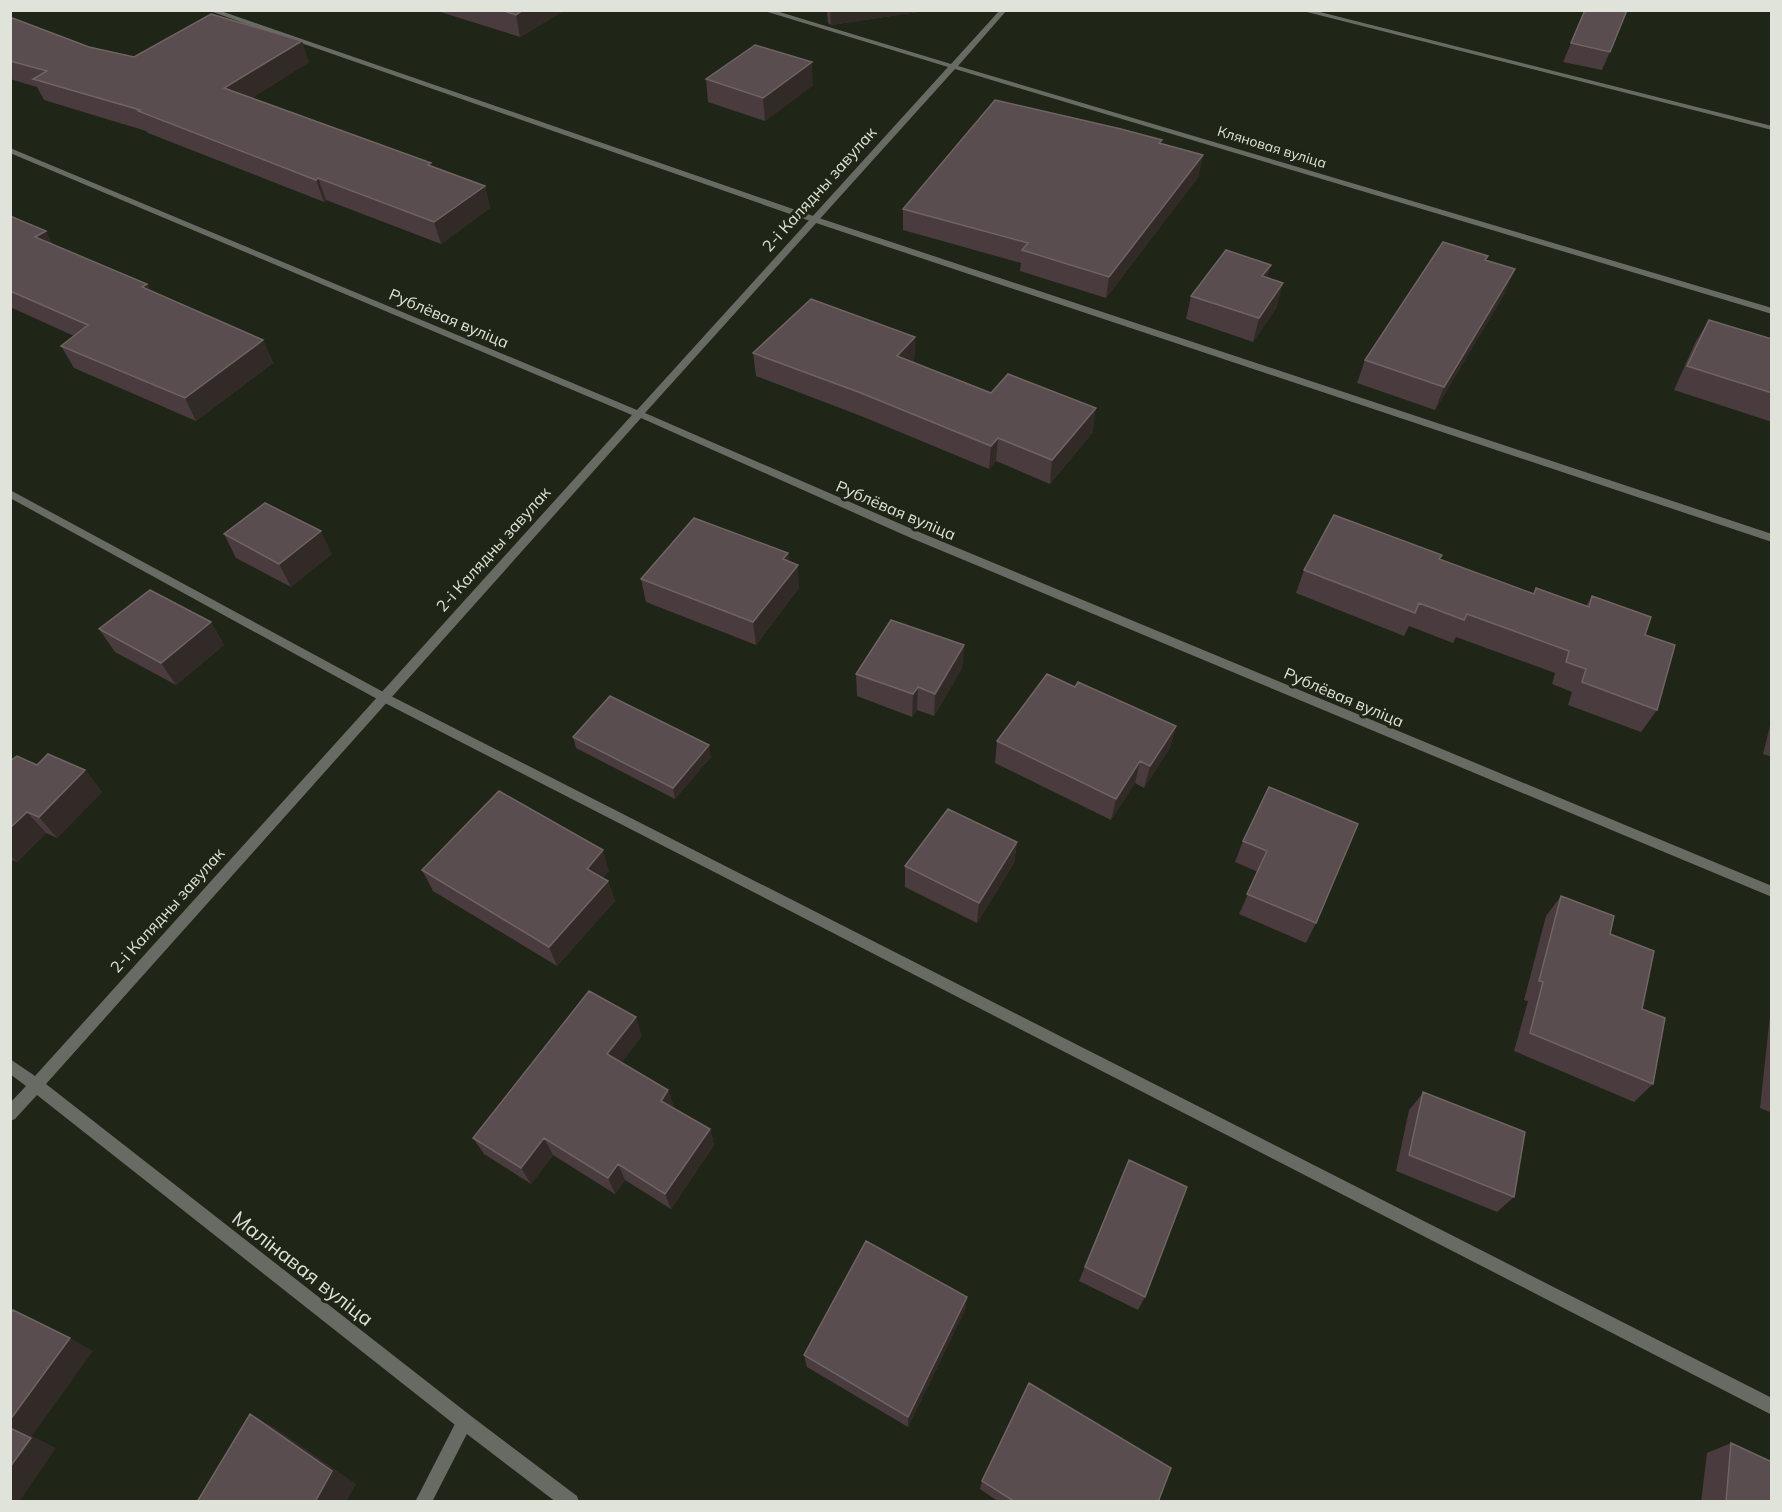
<svg xmlns="http://www.w3.org/2000/svg" width="1782" height="1512" font-family="Mulish,sans-serif">
<style>
.lines{fill:none;stroke-linecap:round;stroke-linejoin:round}
.lane{fill:#686b64;fill-rule:evenodd}
.street{fill:#686b64;fill-rule:evenodd}
.wall{fill:#4a3b3e}
.shaded-wall{fill:#322a27}
.building{fill:#5a4d4f;stroke:#6f6464;stroke-width:1.5}
.labels{text-anchor:middle;dominant-baseline:central;stroke-width:6;stroke-linejoin:round;paint-order:stroke}
.far-street-label{font-size:14px;fill:#dfe3da;stroke:#1f2517}
.street-label{font-size:16px;fill:#dfe3da;stroke:#1f2517}
.near-street-label{font-size:20px;fill:#dfe3da;stroke:#1f2517}
</style>
<rect width="100%" height="100%" fill="#1f2517"/>
<g class="lines">
<path class="lane" d="M207,10H218L819,218L1772,534V542L813,222Z
M1299,10H1312L1772,126V130Z
M10,490L387,694L1772,1398V1415L379,700L10,498Z
M465,1414L471,1416L473,1422L432,1502H415L459,1416Z"/>
<path class="street" d="M761,10H773L951,64L1000,10H1007L958,66L1772,308V314L955,69L645,413L919,532L1772,886V897L911,538L641,418L46,1084L471,1416L577,1496L579,1502H556L459,1428L37,1095L15,1119L10,1121V1103L26,1086L10,1074V1059L35,1076L632,415L10,153V148L637,410L948,67Z"/>
</g>
<path class="wall" d="M434,10H565L520,37Z
M827,10H931L831,25L828,23Z
M1628,10L1602,70L1563,62L1571,43Z
M10,17L89,47L134,57L309,62L252,98L485,186L490,208L441,244L326,200L324,202L148,133L146,131L44,100L37,87L10,79Z
M706,79L813,85L765,121L708,102Z
M1162,140L1161,144L1199,176L1106,298L1020,271L1021,263L903,230V209Z
M10,216L54,245L147,284L150,290L263,340L273,363L196,421L74,368L61,346L74,336L10,307Z
M1488,256L1486,260L1505,293L1435,410L1357,383L1365,360Z
M1267,278L1277,307L1253,342L1186,319L1191,296Z
M1709,320L1772,339V422L1674,390L1695,343Z
M915,337L914,361L913,362L1093,432L1050,484L996,461L989,469L861,416L756,376L753,353Z
M224,534L332,554L291,587L236,558Z
M788,553L789,562L799,588L756,645L646,602L641,579Z
M1442,555L1440,560L1533,594L1536,588L1586,606L1592,596L1645,635L1657,710L1641,732L1568,705L1572,692L1552,684L1555,673L1456,637L1453,643L1409,626L1404,636L1296,593L1304,570Z
M211,622L224,645L176,685L115,652L99,629Z
M964,645L962,668L934,716L917,710L912,717L857,696L856,674Z
M1075,687L1176,726L1170,748L1144,788L1135,783L1111,820L995,763L997,741Z
M1772,718V757L1763,754Z
M573,737L711,757L675,799L576,748Z
M10,761L85,770L102,792L57,838L46,833L17,862L10,859Z
M1269,787L1316,923L1306,943L1239,914L1258,872L1235,862L1243,841Z
M1017,842L1014,863L977,923L905,887V866Z
M422,870L609,871L603,878L608,881L615,901L557,966L433,891Z
M1561,896L1610,934L1642,1009L1653,1084L1634,1102L1514,1051L1528,1001L1524,1000L1546,916Z
M1772,1014V1113L1760,1108L1770,1015Z
M642,1036L621,1063L668,1090L674,1108L710,1129L714,1145L671,1209L625,1180L615,1194L553,1155L531,1184L484,1154L473,1138Z
M1423,1093L1514,1197L1497,1212L1396,1171L1409,1110Z
M1129,1160L1145,1297L1138,1310L1079,1281Z
M967,1297L965,1310L908,1427L807,1367L804,1355Z
M1731,1443L1772,1502H1701L1707,1453Z
M982,1481L1158,1502H999L980,1489Z"/>
<path class="shaded-wall" d="M523,10H565L520,37L516,15Z
M830,10H931L831,25Z
M302,41L309,62L233,110L224,88Z
M812,62L813,85L765,121L763,98Z
M1203,155L1199,176L1106,298L1109,277Z
M318,178L326,200L324,202L316,180Z
M485,186L490,208L441,244L434,222Z
M46,231L58,254L35,237Z
M1271,265L1265,288L1262,276Z
M1515,269L1505,293L1435,410L1444,387Z
M1283,283L1277,307L1253,342L1259,318Z
M147,284L158,307L142,287Z
M915,337L914,361L897,379V356Z
M263,340L273,363L196,421L185,398Z
M1096,408L1093,432L1050,484L1052,460Z
M998,438L996,461L989,469L991,446Z
M321,531L332,554L291,587L279,564Z
M788,553L790,575L798,565L799,588L756,645L753,622L783,559Z
M211,622L224,645L176,685L161,663Z
M964,645L962,668L934,716L935,694Z
M918,687L917,710L912,717L913,694Z
M1176,726L1170,748L1144,788L1150,766Z
M709,745L711,757L675,799L673,788Z
M1140,761L1135,783L1111,820L1116,799Z
M85,770L102,792L57,838L39,817Z
M27,812L46,833L17,862L10,855V828Z
M1017,842L1014,863L977,923L979,903Z
M603,850L609,871L594,889L587,869Z
M608,881L615,901L557,966L549,947Z
M636,1017L642,1036L614,1072L607,1054Z
M668,1090L674,1107L667,1118L661,1101Z
M710,1129L714,1145L671,1209L665,1194Z
M544,1138L553,1155L531,1184L521,1168Z
M618,1164L625,1180L615,1194L608,1178Z
M967,1297L965,1310L908,1427V1417Z
M70,1338L93,1351L32,1436L56,1448L19,1502H10V1420Z
M250,1414L277,1429L356,1484L346,1502H315Z"/>
<path class="building" d="M501,10H523L516,15Z
M1585,10H1627L1610,52L1571,43Z
M211,14L302,41L224,88L431,163L428,165L485,186L434,222L318,178L316,180L138,111L140,110L33,79L47,71L10,61V17L89,47L134,57Z
M755,45L812,62L763,98L706,79Z
M995,100L1121,129L1162,140L1159,143L1203,155L1109,277L1022,250L1028,243L903,209Z
M10,216L46,231L35,237L147,284L142,287L263,340L185,398L61,346L88,325L10,291Z
M1443,242L1488,256L1485,260L1515,269L1444,387L1365,360Z
M1226,250L1271,265L1262,276L1283,283L1259,318L1191,296Z
M811,299L915,337L897,356L991,393L1008,374L1096,408L1052,460L998,438L991,446L861,393L753,353Z
M1709,320L1772,339V393L1687,366Z
M265,503L321,531L279,564L224,534Z
M1334,515L1442,555L1439,559L1534,594L1536,588L1589,607L1592,596L1651,617L1645,635L1675,645L1657,710L1582,682L1586,669L1566,662L1569,651L1467,614L1464,620L1419,603L1415,613L1304,570Z
M694,518L788,553L783,559L798,565L753,622L641,579Z
M150,590L211,622L161,663L99,629Z
M891,620L964,645L935,694L918,687L913,694L856,674Z
M1047,674L1075,687L1078,682L1176,726L1150,766L1140,761L1116,799L997,741Z
M610,696L709,745L673,788L573,737Z
M48,754L85,770L39,817L27,812L10,828V761L17,756L37,765Z
M1269,787L1358,824L1316,923L1247,894L1267,851L1243,841Z
M499,791L603,850L587,869L608,881L549,947L422,870Z
M948,809L1017,842L979,903L905,866Z
M1561,896L1614,916L1610,934L1654,951L1642,1009L1665,1018L1653,1084L1530,1033L1543,982L1539,981Z
M589,991L636,1017L607,1054L668,1090L661,1101L710,1129L665,1194L618,1164L608,1178L544,1138L521,1168L473,1138Z
M1423,1092L1525,1132L1514,1197L1409,1155Z
M1129,1160L1187,1187L1145,1297L1085,1267Z
M866,1241L967,1297L908,1417L804,1355Z
M13,1310L70,1338L10,1420V1314Z
M1029,1383L1171,1468L1158,1502H1015L982,1481Z
M250,1414L332,1471L315,1502H197Z
M10,1428L31,1438L10,1467Z
M1731,1443L1772,1462V1502H1726Z"/>
<g class="labels">
<g class="far-street-label">
<text transform="translate(1272 147) rotate(17)">Кляновая вуліца</text>
</g>
<g class="street-label">
<text transform="translate(819 189) rotate(-48)">2-і Калядны завулак</text>
<text transform="translate(449 318) rotate(23)">Рублёвая вуліца</text>
<text transform="translate(896 510) rotate(23)">Рублёвая вуліца</text>
<text transform="translate(493 549) rotate(-48)">2-і Калядны завулак</text>
<text transform="translate(1344 697) rotate(23)">Рублёвая вуліца</text>
<text transform="translate(167 910) rotate(-48)">2-і Калядны завулак</text>
</g>
<g class="near-street-label">
<text transform="translate(303 1268) rotate(38)">Малінавая вуліца</text>
</g>
</g>
<rect width="1782" height="1512" fill="none" stroke="#dfe3da" stroke-width="24"/>
</svg>
